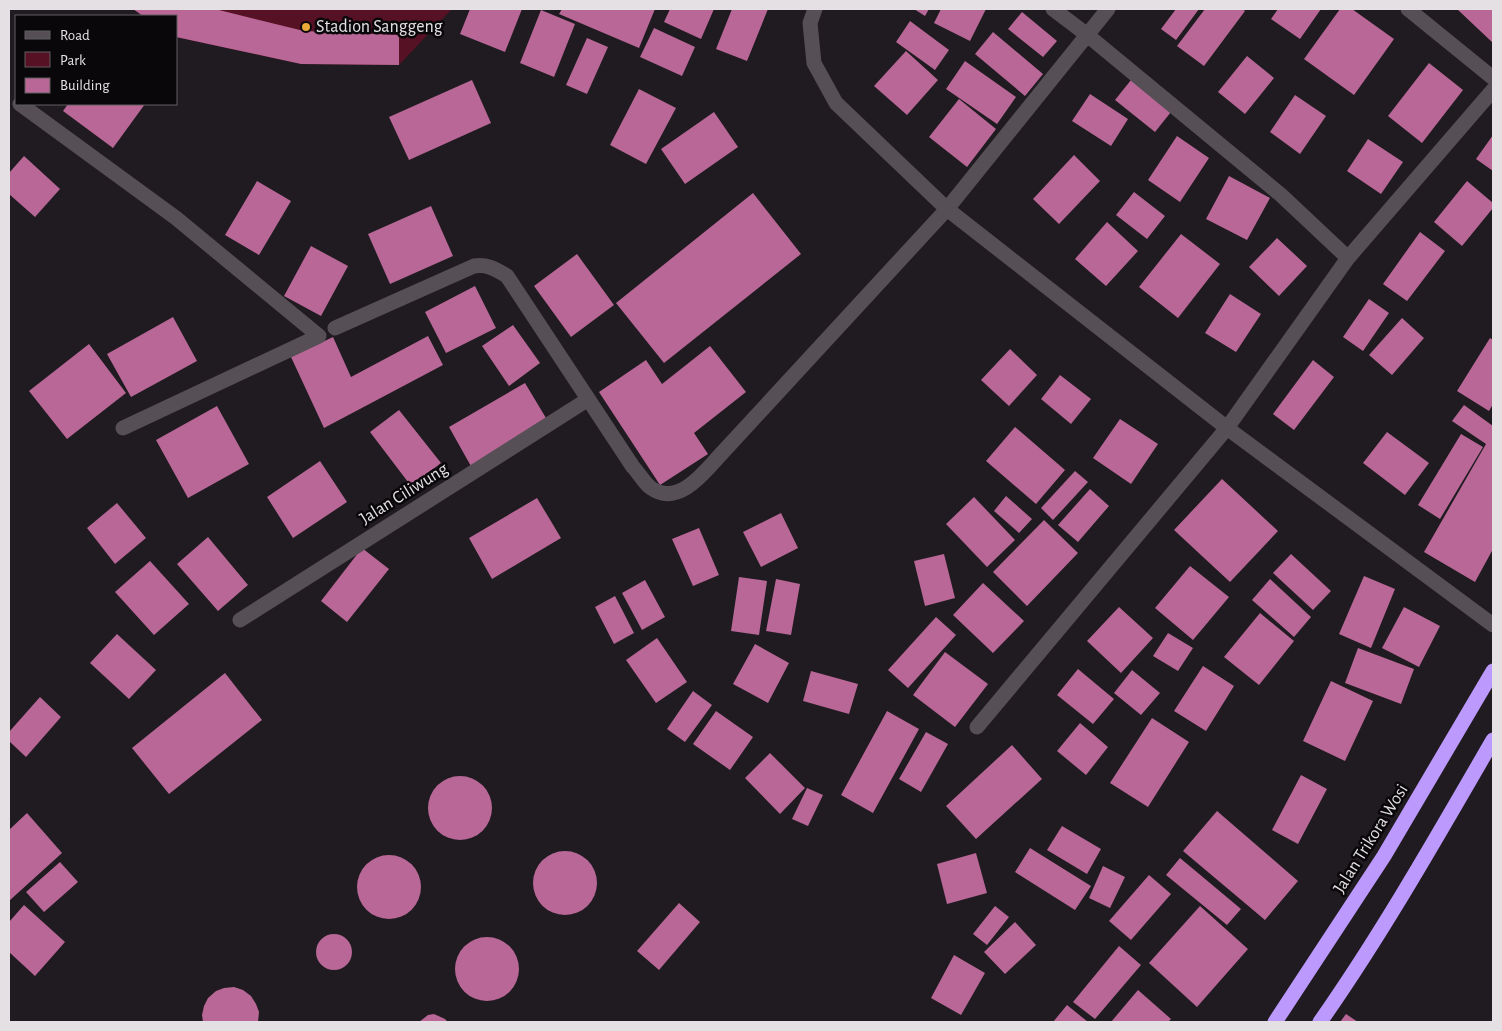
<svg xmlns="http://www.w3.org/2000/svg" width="1502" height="1031" font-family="'Alegreya Sans',sans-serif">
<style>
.green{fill:#561125}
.building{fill:#b86796}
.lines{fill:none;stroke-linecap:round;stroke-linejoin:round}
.minor{stroke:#564f56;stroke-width:15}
.highway{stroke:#bc99fc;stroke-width:15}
.poi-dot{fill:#eaaa39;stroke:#090709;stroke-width:2}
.labels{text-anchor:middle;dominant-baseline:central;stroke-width:5;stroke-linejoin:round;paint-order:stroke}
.poi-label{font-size:18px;fill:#e4e0e4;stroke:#090709;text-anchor:start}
.street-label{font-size:18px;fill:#e4e0e4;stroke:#090709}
</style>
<rect width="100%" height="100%" fill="#201b21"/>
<path class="green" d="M133,9H452L399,65L301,64L176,37V16H143Z"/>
<path class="building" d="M133,9H215L304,31L399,35V65L301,64L176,37V16H143Z
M470,9H522L505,52L460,34Z
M562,9H655L639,48L559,14Z
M670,9H714L701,39L664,22Z
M732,9H768L747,61L716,49Z
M914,9H929L925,16Z
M941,9H986L970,41L934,23Z
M1176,9H1199L1176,40L1161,29Z
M1205,9H1242L1245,11L1204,66L1177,46Z
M1278,9H1321L1300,39L1271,19Z
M1340,9H1352L1394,39L1354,95L1304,59Z
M1457,9H1493V43Z
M541,10L575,24L554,77L520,63Z
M1022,12L1057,41L1043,57L1008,29Z
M910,21L949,50L935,70L896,42Z
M654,28L695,47L682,76L640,57Z
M993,32L1043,74L1025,96L975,54Z
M587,38L608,47L587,94L566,85Z
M906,51L938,80L907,115L874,86Z
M1247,56L1274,78L1245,114L1218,92Z
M965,61L1016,97L997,124L946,89Z
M1429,63L1463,90L1422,143L1388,116Z
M472,80L491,123L409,160L389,117Z
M1131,80L1171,112L1155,132L1115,100Z
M639,89L676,108L646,164L610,145Z
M1090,94L1128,119L1111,146L1072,121Z
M1295,95L1326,116L1300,154L1270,132Z
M959,99L996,129L967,167L929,137Z
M68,104H145L113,148L63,111Z
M714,112L738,147L685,184L661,149Z
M1493,135V171L1476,159Z
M1177,136L1209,158L1180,202L1148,180Z
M1368,139L1403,162L1381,194L1347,171Z
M1074,155L1100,181L1059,224L1033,199Z
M24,156L60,189L35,217L9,194V173Z
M1229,176L1270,198L1247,240L1206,219Z
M257,181L291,201L259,255L225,235Z
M1467,181L1493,203V208L1462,246L1434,222Z
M1134,192L1165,216L1147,239L1116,215Z
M753,193L801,254L664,363L616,303Z
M431,206L453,256L390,284L368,234Z
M1107,222L1138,251L1106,286L1075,259Z
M1420,232L1445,251L1407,301L1383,284Z
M1181,234L1220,264L1178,318L1139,287Z
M1277,238L1307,266L1279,296L1249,267Z
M311,246L348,266L321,316L284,296Z
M577,254L614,305L571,337L534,286Z
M475,286L496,328L446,353L425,312Z
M1230,294L1261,314L1236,352L1205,333Z
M1369,299L1389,313L1363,351L1343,337Z
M173,317L197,361L131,397L107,354Z
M1402,318L1424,338L1392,375L1369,355Z
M513,325L540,363L509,386L482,346Z
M428,336L443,365L324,428L291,357L333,337L351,377Z
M1490,338L1493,340V404L1489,411L1457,391Z
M89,344L126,393L67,439L29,391Z
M710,346L746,392L694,433L708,454L660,485L599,392L646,360L662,384Z
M1010,349L1037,375L1009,406L981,380Z
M1313,360L1334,377L1294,430L1273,414Z
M1060,375L1091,399L1071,424L1041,399Z
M525,383L549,423L472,468L449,427Z
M1464,405L1493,426V549L1475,582L1424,552L1486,444L1452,421Z
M217,406L249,464L188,498L156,440Z
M399,410L441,463L411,486L370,432Z
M1120,419L1158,444L1131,484L1093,458Z
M1015,427L1065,470L1036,504L986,461Z
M1387,432L1429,463L1405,495L1363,463Z
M1461,434L1483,447L1440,519L1418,505Z
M320,461L347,502L293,538L267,497Z
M1075,471L1088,482L1053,520L1041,508Z
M1222,479L1278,531L1230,582L1174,530Z
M1090,489L1109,506L1078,542L1058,525Z
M1006,496L1032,519L1019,533L994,511Z
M974,497L1015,540L987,567L946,524Z
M537,498L561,538L492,579L469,538Z
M117,503L146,538L115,564L87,528Z
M781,513L798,548L761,567L743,532Z
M1044,520L1078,553L1027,606L993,572Z
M699,528L719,575L693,586L672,539Z
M208,537L248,585L218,611L177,564Z
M362,548L389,569L347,622L321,601Z
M944,554L955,598L925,606L914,561Z
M1291,554L1331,591L1313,610L1273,573Z
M150,561L189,604L154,635L115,592Z
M1190,566L1229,597L1193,640L1155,608Z
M1364,576L1395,589L1371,648L1339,634Z
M739,577L767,581L759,635L731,631Z
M776,579L800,584L791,635L766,631Z
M1270,579L1311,617L1294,637L1252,600Z
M645,580L665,617L642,630L622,593Z
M983,583L1024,621L993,653L953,615Z
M615,596L634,633L614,644L595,607Z
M1119,607L1153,638L1121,673L1087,641Z
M1404,607L1440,626L1419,667L1382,648Z
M1260,613L1294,641L1259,685L1224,657Z
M936,617L956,635L908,688L888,670Z
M1168,633L1193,648L1178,671L1153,656Z
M117,634L156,670L129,699L90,663Z
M657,638L687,682L656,703L626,660Z
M755,644L789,663L768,703L733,684Z
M1358,648L1414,669L1401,704L1345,683Z
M945,652L988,684L955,727L913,695Z
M1203,666L1234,686L1206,731L1174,711Z
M1078,669L1114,699L1093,724L1057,695Z
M1132,670L1160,693L1141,715L1114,693Z
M811,671L858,684L849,714L803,701Z
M225,673L262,720L169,794L132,748Z
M1331,681L1373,701L1345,761L1303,741Z
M693,691L712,705L685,742L667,729Z
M40,697L61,717L26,757L9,741V732Z
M716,711L753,737L730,770L693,744Z
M887,711L919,729L873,813L841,795Z
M1152,718L1189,742L1148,807L1110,783Z
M1080,723L1108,747L1086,775L1057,751Z
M926,732L948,744L921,792L899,779Z
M1012,745L1042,779L976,839L946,806Z
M770,753L805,788L780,814L745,778Z
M1301,775L1327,789L1298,844L1272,830Z
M428 808a32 32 0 1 1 64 0a32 32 0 1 1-64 0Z
M807,788L823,795L808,826L792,819Z
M1217,811L1298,881L1265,920L1183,851Z
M27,813L62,853L9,901V830Z
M1062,826L1101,849L1087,874L1047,850Z
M1030,848L1091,886L1075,910L1015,872Z
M533 883a32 32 0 1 1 64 0a32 32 0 1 1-64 0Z
M976,853L987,893L947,904L937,864Z
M357 887a32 32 0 1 1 64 0a32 32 0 1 1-64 0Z
M1180,858L1241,909L1227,925L1166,875Z
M60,862L78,882L44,912L26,892Z
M1103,866L1125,877L1110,908L1089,898Z
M1149,875L1171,894L1131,940L1109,921Z
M679,903L700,922L659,970L637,951Z
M24,905L65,942L35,976L9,952V922Z
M995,906L1009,917L987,945L973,934Z
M1200,906L1248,949L1197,1007L1149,963Z
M1015,922L1036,945L1005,974L984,952Z
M316 952a18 18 0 1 1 36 0a18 18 0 1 1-36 0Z
M455 969a32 32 0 1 1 64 0a32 32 0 1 1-64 0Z
M1119,946L1141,965L1095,1019L1073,1002Z
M954,955L985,973L961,1015L931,998Z
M234,987L243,990L251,996L256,1004L259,1012L258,1022H203L202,1015L204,1006L208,998L216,991L224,988Z
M1138,990L1171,1019L1168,1022H1111Z
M1067,1005L1088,1022H1053Z
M434,1014L445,1019L448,1022H419L428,1015Z
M1346,1014L1358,1022H1340Z"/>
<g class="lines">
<path class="minor" d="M815,9L810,23L814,63L836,103L947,209L1227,428L1493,625
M1053,9L1086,34L1281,195L1348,258
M1408,9L1493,78
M20,104L176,218L319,336L123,428
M335,328L474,266C487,264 495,269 507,276L633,467C639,473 644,483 651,488C679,508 706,470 722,453L947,209L1108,9
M240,620L587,400
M977,727L1227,428L1348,258L1493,90"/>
<path class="highway" d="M1275,1022L1384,856L1493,671
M1320,1022C1383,932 1438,835 1493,740"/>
</g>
<circle class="poi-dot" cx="306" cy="27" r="5"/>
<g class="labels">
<g class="poi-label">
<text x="316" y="27">Stadion Sanggeng</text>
</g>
<g class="street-label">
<text transform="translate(404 494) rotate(-32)">Jalan Ciliwung</text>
<text transform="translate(1371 839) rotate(-58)">Jalan Trikora Wosi</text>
</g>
</g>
<rect width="1502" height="1031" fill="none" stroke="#e4e0e4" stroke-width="20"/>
<rect x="15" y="15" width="162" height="90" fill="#090709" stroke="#615e61"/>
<rect x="25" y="31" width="25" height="8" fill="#564f56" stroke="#615e61"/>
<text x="60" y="40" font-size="15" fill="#e4e0e4">Road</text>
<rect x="25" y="52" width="25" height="15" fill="#561125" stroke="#615e61"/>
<text x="60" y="65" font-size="15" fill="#e4e0e4">Park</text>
<rect x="25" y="78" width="25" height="15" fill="#b86796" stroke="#615e61"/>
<text x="60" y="90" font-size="15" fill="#e4e0e4">Building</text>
</svg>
